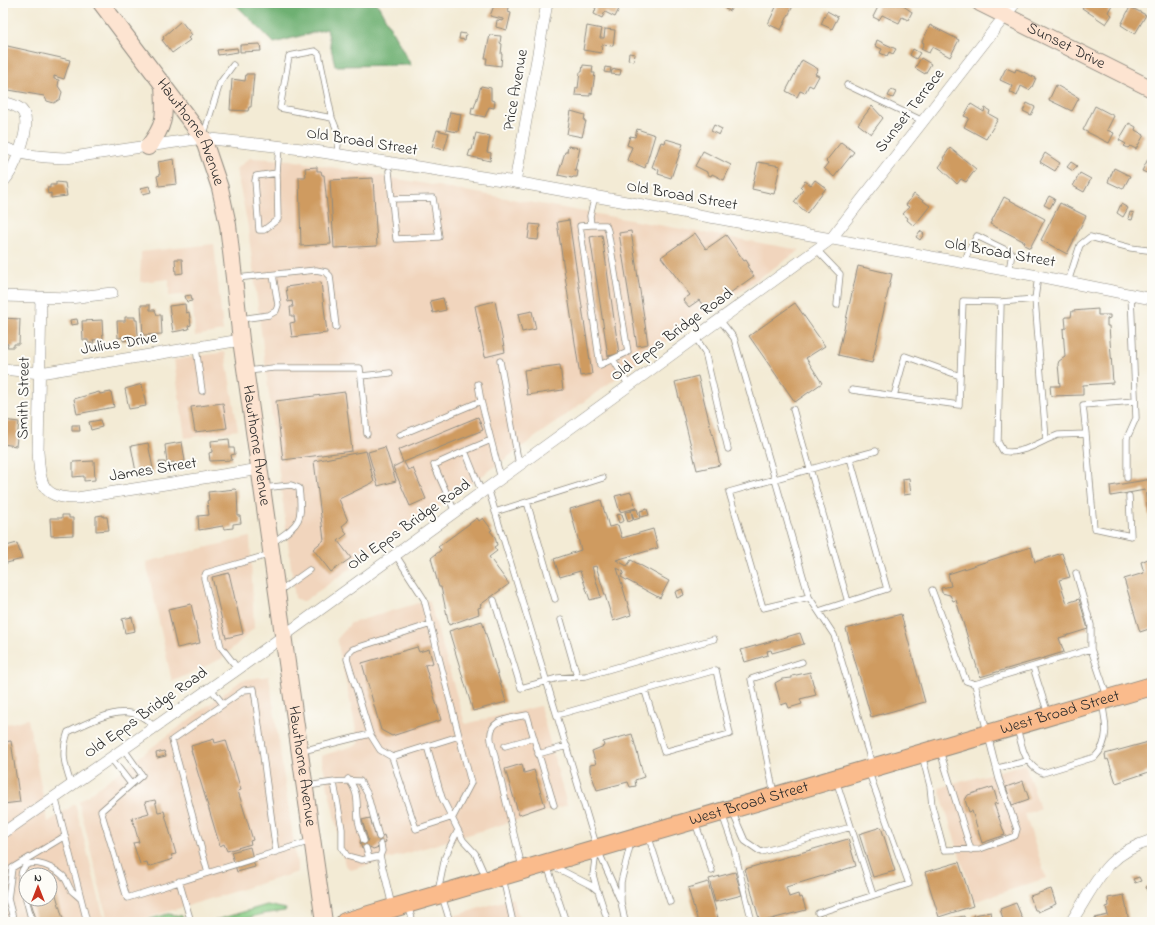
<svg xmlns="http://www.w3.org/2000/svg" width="1155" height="925" font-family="'Indie Flower',sans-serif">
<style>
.built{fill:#f1d5bd;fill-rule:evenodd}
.green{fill:#88cc85;stroke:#5a7c58}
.forest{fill:#6eb072;stroke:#4c6e4e}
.building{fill:#cf9b60}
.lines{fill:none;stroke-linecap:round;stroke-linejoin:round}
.lane-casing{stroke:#8f8b80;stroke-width:7}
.street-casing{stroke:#8f8b80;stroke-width:12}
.secondary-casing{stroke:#8f8b80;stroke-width:18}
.primary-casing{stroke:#8f8b80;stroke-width:20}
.lane{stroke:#fff;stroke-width:5.5}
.street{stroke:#fff;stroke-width:11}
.secondary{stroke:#fde4d1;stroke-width:16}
.primary{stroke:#fabb8c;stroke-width:18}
.labels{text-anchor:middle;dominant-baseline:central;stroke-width:4;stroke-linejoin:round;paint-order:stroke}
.street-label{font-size:16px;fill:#2b2b2b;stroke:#fdfcf7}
</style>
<rect width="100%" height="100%" fill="#fdfcf7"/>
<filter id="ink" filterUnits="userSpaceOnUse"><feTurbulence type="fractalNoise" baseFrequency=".025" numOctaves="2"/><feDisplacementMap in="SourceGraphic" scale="8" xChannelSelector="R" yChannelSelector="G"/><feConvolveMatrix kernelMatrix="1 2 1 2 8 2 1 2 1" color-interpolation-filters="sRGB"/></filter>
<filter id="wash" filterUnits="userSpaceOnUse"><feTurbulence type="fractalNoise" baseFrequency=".012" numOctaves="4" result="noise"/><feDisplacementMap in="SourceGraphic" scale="16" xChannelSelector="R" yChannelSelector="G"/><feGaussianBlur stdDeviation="0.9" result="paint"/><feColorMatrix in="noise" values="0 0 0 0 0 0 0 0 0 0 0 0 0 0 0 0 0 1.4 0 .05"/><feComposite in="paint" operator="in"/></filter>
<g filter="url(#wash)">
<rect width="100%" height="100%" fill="#f3ebd5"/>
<path class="built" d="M250,158L290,160L800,250L667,341L464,489L303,602L295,598L247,221L236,169Z
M214,244L223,331L195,336L192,294L169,296V279L140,282L141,252Z
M225,352L238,430L185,438L174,360Z
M250,537L254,628L221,659L172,682L146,562Z
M429,600L465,724L540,706L567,805L351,870L345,865L321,756L359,744L337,639L351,623Z
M269,676L298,872L134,922H108L79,802L242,680Z
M28,719L48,822L75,804L105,922H3V725ZM26,875H50V899H26Z
M1025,764L1040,809L1025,814L1046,878L974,902L939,788Z
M513,898L520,922H434Z"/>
<path class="green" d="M267,905L286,909L285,911L262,914L235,922H209Z
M168,914L182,916L184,922H140Z"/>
<path class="forest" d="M234,3H377L411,65L335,66L327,29L274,43Z"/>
<g id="blocks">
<path class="building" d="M495,3H510L508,12L511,13L507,30L496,27L497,20L503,21V19L490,16Z
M596,3H613L612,5L619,9L615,17L605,12L602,18L594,14L596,8L594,7Z
M727,3L733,5L730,11L725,9Z
M778,3H786L793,6L781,30L768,24Z
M880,3H894L898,5L899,3L912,12L908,20L902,17L899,23L882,15L879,20L873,17Z
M1086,3H1108L1112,5L1108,12L1112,15L1106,24L1082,8Z
M1130,7L1146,15L1135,34L1121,25Z
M827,11L838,17L832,29L821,24Z
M181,21L192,35L188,38L190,40L172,53L162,40L164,39L163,37Z
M930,25L959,40L950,57L932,47L929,53L921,49L924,43L922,42Z
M587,26L602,29L600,38H604L605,29L615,30L613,46L602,45L601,53L583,50Z
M460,33L466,34L465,40L459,39Z
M490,35L501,36L500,43L502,44L501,54H502L501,66L486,64L487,58H485Z
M877,40L896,49L893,54L889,52L887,56L880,53L882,49L875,46Z
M260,44L261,51L240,52V45Z
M3,45L70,60L64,79L54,76V79L59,80L58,86L62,92L60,99L54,103L47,101L44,96L3,89Z
M237,48L238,52L218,55L217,50Z
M913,49L920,53L916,59L910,55Z
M629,53L635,54L634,61L628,60Z
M921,58L931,64L925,74L915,68Z
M802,60L818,69L815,74L819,76L813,87L809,85L805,93L800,91L797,97L786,91Z
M583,65L593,66L592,73H595L592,94L590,93V96L575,95L576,88H578L580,72H582Z
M605,67L611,68L610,73L604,72Z
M1006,68L1015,72L1016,69L1019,70L1036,78L1032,87L1029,90L1021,86L1017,96L1010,92L1013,86L1000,80Z
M616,69L621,70L620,75L611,74L612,70Z
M246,74H254L251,107H249L248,111L230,110L232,79L245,81Z
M1056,85L1079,98L1072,111L1049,100Z
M481,86L491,88V100L495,101L494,108L489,107L485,117L471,114L472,107L474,108Z
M891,90L896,92L893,98L888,96Z
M1027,103L1035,107L1031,115L1023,111Z
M971,104L984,112L985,108L987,109L990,111L989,114L998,119L986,139L964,127L969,118L964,116Z
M872,106L883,118L871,134L858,124Z
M1095,106L1114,116L1107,130L1114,133L1109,143L1083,130Z
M571,111L585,115L584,121H586L582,137L567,134Z
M450,112L461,114L458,132L446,130Z
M1129,123L1136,127L1135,130L1144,135L1136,149L1130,146L1128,148L1124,146L1126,144L1119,140Z
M714,125L722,129L719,135L711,131Z
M637,129L655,135L645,168L627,160L632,147L627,145L630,136L635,137Z
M437,130L449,133L444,150L432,147Z
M476,133L490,136L487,152L491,153L490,161L468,156L470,150H472Z
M666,139L683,144L671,178L658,174L659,170L652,167L661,142L665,143Z
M841,142L854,152L834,177L824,168L828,163L826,161Z
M568,146L580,148L575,170L578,171L577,177H573L572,178L558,175L565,152H567Z
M950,148L976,169L966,182L961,179L957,184L939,167L945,159L943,158Z
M703,151L731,165L724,180L712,174L711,176L707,174V172L695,166Z
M1152,151V170L1149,174L1142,171Z
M1045,153L1060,163L1055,171L1040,162Z
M174,159L177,184L159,186L157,176L160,175L158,162Z
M758,162L780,166L774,194L752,189Z
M1071,162L1077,166L1073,171L1067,167Z
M317,167V171H321L322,175H324L331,244L301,246L299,177H306L305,168Z
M1114,168L1130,176L1123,189L1108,182Z
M1080,173L1091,179L1084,192L1073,186Z
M373,178L377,246L334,248L330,180Z
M815,180L826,188L807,213L794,202L803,190L800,187L805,181L811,185Z
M56,182L65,183L67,196L51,198V193L48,194L47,188H50V185H56Z
M149,186L151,192L143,194L141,188Z
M914,194L930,206L914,226L907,220L908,218L903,214L909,207L906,205Z
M1049,196L1055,199L1050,208L1044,205Z
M1004,197L1045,219L1030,248L1024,245L1025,242L990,224Z
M1060,203L1086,216L1067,254L1041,240Z
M1121,204L1128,208L1123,217L1117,213Z
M1130,212L1134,213L1132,220L1128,219Z
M569,220L592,374L580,376L557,222Z
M530,224L540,225L538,240L528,239Z
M631,231L648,344L637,346L619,233Z
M920,231L924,234L920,240L916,237Z
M695,233L706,249L726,235L744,261L746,260L749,265L747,266L754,276L706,310L699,300L689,307L683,300L690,295L661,257Z
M602,235L619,354L608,356L590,237Z
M175,259H182L183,273L176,274Z
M858,266L892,274L872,363L838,355Z
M321,282L327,333L292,337L290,323L295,322L294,316H291L290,307H293L292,301L288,302L286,287Z
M191,295L192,301L187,302L185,296Z
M443,298L446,310L433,313L430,301Z
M495,301L505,352L485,357L475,306Z
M795,303L825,346L806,358L822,383L795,402L749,336Z
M185,304L186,313L189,312L191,325L188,326L189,329L173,332L169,306Z
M141,305H150V310H155L157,315H161L162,334L143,335Z
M1098,309V315H1110V318L1107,319V326H1109L1113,383L1083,385V395L1051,396L1050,386H1060L1058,364L1059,361L1065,357L1063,329L1066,328L1065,317H1071L1072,311Z
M532,311L536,329L522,332L518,314Z
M125,317H135V320H137L138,336L128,337L129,340L123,341V337L118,338L117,321H125Z
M3,318L20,319L19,344H14V347H7L8,344L3,343Z
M77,319L78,324L71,325L70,320Z
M102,320L103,339L93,340L94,343H88V340H83L82,321Z
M560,365L563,390L527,395L524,370Z
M698,376L720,465L697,470L675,382Z
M142,384L146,406L129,409L125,389Z
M99,392L100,394L111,392L114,407L77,414L74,399Z
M345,392L352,451L283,460L276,401Z
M223,403L227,428L195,432L191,407Z
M478,417L483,430L404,462L408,470L413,468L426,499L410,506L393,467L403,462L398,450Z
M3,420L19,422L16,446L3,444Z
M100,420L102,427L91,430L89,422Z
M72,425H79L80,431H72Z
M229,439L230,448H234L235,454L231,455L232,460L210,461L209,453L212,452L211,441Z
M182,442L185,461L175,464L174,462L167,463L165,445Z
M148,443L154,474L137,477L131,446Z
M385,447L396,481L378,486L368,452Z
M366,451L374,482L339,499L348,521L342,526L347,534L338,541L351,558L331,572L313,549L324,540L314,461Z
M94,461L95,480L84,481V476L73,477V462Z
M159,462H165L167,473H161Z
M909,478L911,494L904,495L903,479Z
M1152,479V522H1150L1145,490L1111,496L1110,486Z
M235,489L237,491L238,516H240L241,523L233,524V528L224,529L223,526L199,530L198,516L209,515L207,501L209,500L208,492Z
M631,492L636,508L620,512L615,496Z
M601,500L609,527L618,525L622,538L653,529L658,548L616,560L627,566L631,560L669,581L660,598L621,577L624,572L617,568L631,615L613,621L596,566L592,567L601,597L590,600L580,571L560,577L554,559L581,550L570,509Z
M637,509L640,518L634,520L631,510Z
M647,509L649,515L641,517L640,511Z
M631,511L633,520L628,522L625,512Z
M622,514L624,521L619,523L616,515Z
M62,515H69V518H73V535L51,536L50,518H62Z
M103,515V517H107L109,530L96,531V516Z
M477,518L479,521L483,518L492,530L490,531L495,537L497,545L494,547L497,551L489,557L509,584L480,605L481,607L478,608L479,614L449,625L441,587H439L431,558L441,550L438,547Z
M17,543L22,559L3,564V547Z
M1031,547L1035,562L1062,553L1070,577L1059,580L1067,603L1079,599L1088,629L1059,638L1064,652L980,677L956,600L953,601L950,595L942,593L941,588L951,586L948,574Z
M1148,559H1152V628L1140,632L1124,579L1144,573L1141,562Z
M229,573L243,634L226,638L212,577Z
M682,589L684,595L677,598L675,592Z
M191,604L200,643L177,648L168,609Z
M901,614L925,702L871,717L846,629Z
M132,617L135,631L125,633L122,619Z
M482,621L506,702L473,711L449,631Z
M800,633L804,644L772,653L771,650L767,651L768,655L745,662L741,650Z
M417,647L419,652L429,649L433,663L425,665L441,720L392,736L381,730L362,663Z
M810,672L816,695L800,699L802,704L789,708L787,703L781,705L775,683L782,679L792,678V676Z
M632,734L644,777L635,780L636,786L630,787L628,782L597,790L590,771V765L596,764L592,751L604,746L603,742Z
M214,739L215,743L226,740L241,790L238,791L253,840L250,841L251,844L227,851L224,844L220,846L191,750H192L191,746Z
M11,741L20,802L3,804V742Z
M1152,741V771L1116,783L1108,759L1106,760L1105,754Z
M164,751L166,756L157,758L156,753Z
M522,764L524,773L534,770L545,806L519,815L505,769Z
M1023,781L1029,799L1012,805L1006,787Z
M993,787L998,803L994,804L1005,835L982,843L972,811L969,812L965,800L968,795Z
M155,800L158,812L164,811L176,854L171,855L173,859L148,867L147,862L140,864L133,843L139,842L132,818L149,813L145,802Z
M370,818L376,838L384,835L386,842L378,844L379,847L373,849L370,847L362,849L360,842L368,840L362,820Z
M881,827L895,871L873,877L859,834Z
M848,839L856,866L786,887L789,897L798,894L799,898L802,897L806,910L760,922L745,869Z
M250,847L255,867L237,872L231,852Z
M959,862L973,906L939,917L925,872Z
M735,872L742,895L715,902L709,879Z
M50,875L64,922H37L30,899H50Z
M1139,877L1141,881L1135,883L1133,879Z
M708,882L719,922H698L688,888Z
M1151,885L1152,891L1148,893L1146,887Z
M1051,889L1056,904L1038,912L1037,910H1035L1030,896Z
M1124,895L1129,922H1096L1095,918L1108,915L1106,907L1109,906L1108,898Z
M1016,903L1023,920L1004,922L1000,909Z
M991,912L993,922H974L973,915Z
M964,916L965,922H943V921Z"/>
</g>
</g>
<g filter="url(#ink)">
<use href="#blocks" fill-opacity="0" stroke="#8f8b80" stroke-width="1"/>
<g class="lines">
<g class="lane-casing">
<path id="lane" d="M847,85L923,121
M332,118L280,108L289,56L315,51L319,54L332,118L339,135L337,154
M204,134L220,83L233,65
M389,171L396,239L439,237L433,198L392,199
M277,173L256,176L255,181L259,230H264L278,219L277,173L279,146
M591,225H606L608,231L628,352L600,365L580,226L591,225L590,216L595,196
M817,250L840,274L837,305
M964,263L969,250L977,236L1012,253L1009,271
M236,278L316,270L326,272L330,276L336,327
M1068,282L1080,245L1090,237L1131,248L1147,250
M1035,299L1001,302L998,442L1003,451C1016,455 1034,446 1046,440L1035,299L1038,276
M241,319L269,315L276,311L278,305L273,275
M720,320L734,338L809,597L834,635L872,765
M696,338L705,352L728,449
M196,348L202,391
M613,359L629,386
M500,361L519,465
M248,371L273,368H360L367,434
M361,376L390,373
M478,384L481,401
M852,390L959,405L963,301L1001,302
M894,396L905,356L960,376
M793,409L848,602
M1086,434L1083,405L1135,401
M400,435L481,401L501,479
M1046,440L1058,435L1086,434L1094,528L1131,536L1129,496
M465,451L491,440
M850,458L876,451
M1127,478V438L1136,418L1131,295
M263,488L291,485L299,488C303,523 300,523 272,543
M488,488L597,848L621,902
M527,502L555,599
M455,512L434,465L465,451L482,493
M495,512L603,478
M1076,573L1091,625V649
M278,592L309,570
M809,597L763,608L729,492L850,458L887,589L819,611
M494,600L521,688L558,678L586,676L714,639
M561,620L577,676
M1033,667L1048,714
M238,669L221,647L204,578L206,573L271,554
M975,684L1091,649L1107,696
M210,688L223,704
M557,715L716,670L730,734L664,752L645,691
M1017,728C1022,746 1024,765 1043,773L1095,757C1110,742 1106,722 1102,703
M370,734L347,659L348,654L353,649L431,624
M427,746L442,798L463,840L475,853L486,878
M505,746L533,738
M123,748L142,775L101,811L127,898L311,841
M302,751L370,734L380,750L392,757L416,829L453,817L471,783L424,599L395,554
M940,751L971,850
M538,754L567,746
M922,755L930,786L932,806L944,850L980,849L1015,836L1017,829L999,779L975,684L966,681L932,590
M110,757L131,784
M392,757L459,736
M998,768L1027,761
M348,779C360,794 356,802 358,819C359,826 362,834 364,841
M836,780L873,895
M334,783L342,829V848L347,856L362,860L380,856
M71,784C64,764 61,752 68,732C96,719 130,698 154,727
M307,786C324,784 343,779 360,781L367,793L379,837
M774,794L751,679L802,662
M55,796L87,922
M732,811L745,841L761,852L851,827
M722,814L733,845L752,922
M695,822L712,871
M648,835L670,902
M381,844L382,851L380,856L392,906
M366,848L369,858
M596,852L593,875L597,890
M547,865L566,922
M553,866L592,886L598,891L608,922
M522,867L491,740C488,718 510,719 527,715L554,805
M208,873L172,740L244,690L254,689L276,852
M503,878L512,918L510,922
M179,881L191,922
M438,892L445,857L458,830
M442,896L450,922
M26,898C24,892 20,883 21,877C22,853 52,866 62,875C67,879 68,886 71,890C74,893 78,896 81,899
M26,899L32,922
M408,905L413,922
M818,913L909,884L868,770
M14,922L8,899L12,868L65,836
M625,922L621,902V882L631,842"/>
</g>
<g class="street-casing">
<path id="street" d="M3,102C10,104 21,106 24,114C31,129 14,171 3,182
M3,147C22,156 45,157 66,158L203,138L302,149L515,182L1038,276L1152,299
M515,182L547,3
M3,296L70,298L112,293
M41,298L38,451C40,483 41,499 77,498L260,469
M3,369L40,373L241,340
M3,833L238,669L831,239L1015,3
M1071,922C1097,883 1103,855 1152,840"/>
</g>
<g class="secondary-casing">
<g id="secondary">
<path id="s1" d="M101,3L203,138L220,188L228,225L241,340L324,922"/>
<path id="s2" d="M980,3L1152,89"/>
<path d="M148,147C168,122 164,113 163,83"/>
</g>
</g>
<g class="primary-casing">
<g id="primary">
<path id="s3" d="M345,922L1152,686"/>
</g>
</g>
<use href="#lane" class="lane"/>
<use href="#street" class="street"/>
<use href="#secondary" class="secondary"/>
<use href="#primary" class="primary"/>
</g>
</g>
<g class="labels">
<g class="street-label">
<text stroke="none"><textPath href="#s2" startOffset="96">Sunset Drive</textPath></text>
<text transform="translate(516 90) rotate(-80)">Price Avenue</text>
<text transform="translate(910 111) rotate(-52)">Sunset Terrace</text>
<text stroke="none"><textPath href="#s1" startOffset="158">Hawthorne Avenue</textPath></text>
<text transform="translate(362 142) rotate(9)">Old Broad Street</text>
<text transform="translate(682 196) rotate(10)">Old Broad Street</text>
<text transform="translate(1000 253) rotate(10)">Old Broad Street</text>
<text transform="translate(672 335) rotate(-36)">Old Epps Bridge Road</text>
<text transform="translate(119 344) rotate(-9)">Julius Drive</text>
<text transform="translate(24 398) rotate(-89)">Smith Street</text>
<text stroke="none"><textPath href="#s1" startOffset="482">Hawthorne Avenue</textPath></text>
<text transform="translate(153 470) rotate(-9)">James Street</text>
<text transform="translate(409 525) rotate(-35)">Old Epps Bridge Road</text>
<text transform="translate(146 713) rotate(-35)">Old Epps Bridge Road</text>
<text stroke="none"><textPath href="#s3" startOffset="745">West Broad Street</textPath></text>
<text stroke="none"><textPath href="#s1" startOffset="806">Hawthorne Avenue</textPath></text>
<text stroke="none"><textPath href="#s3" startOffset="421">West Broad Street</textPath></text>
</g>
</g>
<rect width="1155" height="925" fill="none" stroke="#fdfcf7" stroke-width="16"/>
<g transform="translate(38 887)"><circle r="19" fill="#fdfcf7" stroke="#a9a8a5"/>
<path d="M0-3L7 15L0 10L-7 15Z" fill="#c8321e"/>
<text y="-6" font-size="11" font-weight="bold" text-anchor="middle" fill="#2b2b2b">N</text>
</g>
</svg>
